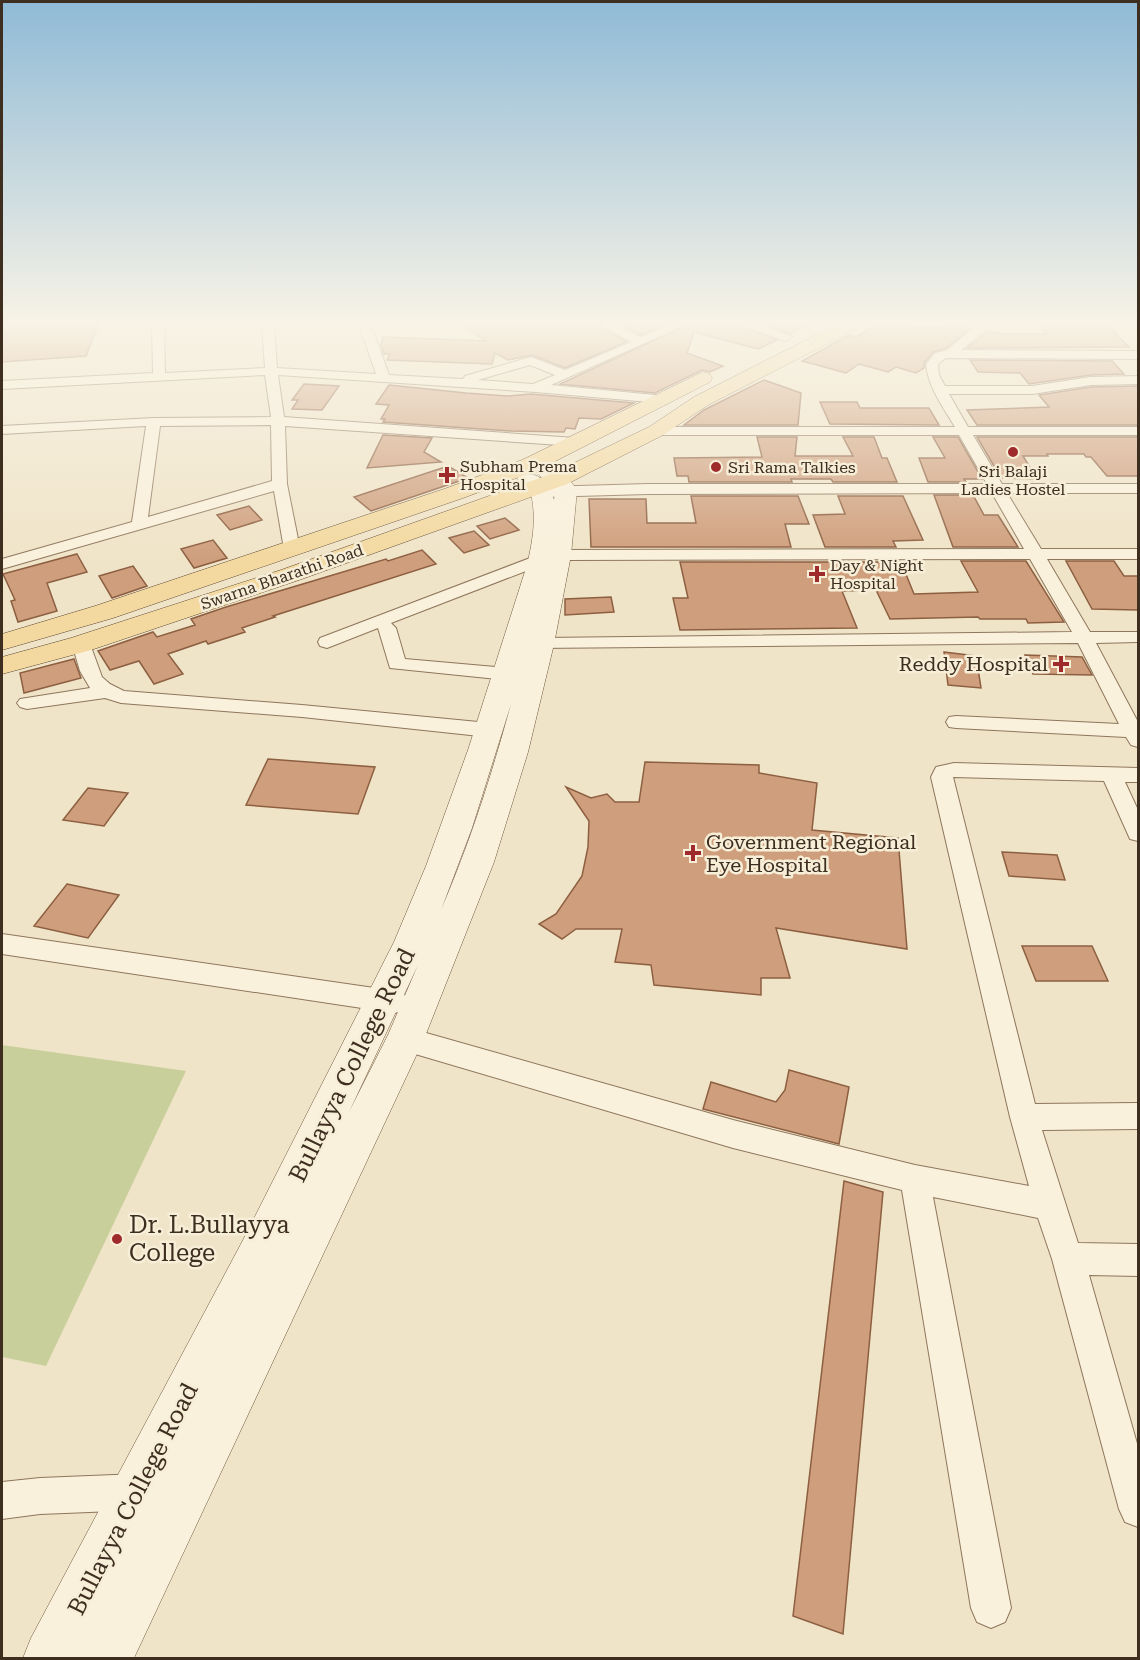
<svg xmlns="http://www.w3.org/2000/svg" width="1140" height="1660" font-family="'Roboto Serif',serif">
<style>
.green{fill:#c9cf9b}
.building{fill:#cf9f7d;stroke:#8d5f41;stroke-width:1.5}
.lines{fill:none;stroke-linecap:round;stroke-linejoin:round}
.street-casing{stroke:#8d765c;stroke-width:2}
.secondary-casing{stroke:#6f573f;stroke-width:1}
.primary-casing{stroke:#5b4430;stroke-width:1}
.street{fill:#faf1dc;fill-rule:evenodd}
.secondary{fill:#faf1dc;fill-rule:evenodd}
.primary{fill:#f3d9a0;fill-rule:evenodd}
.poi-dot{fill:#9e2a2b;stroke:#f7eed8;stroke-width:2}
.labels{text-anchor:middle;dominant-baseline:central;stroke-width:5;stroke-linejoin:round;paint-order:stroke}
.far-poi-label{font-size:16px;fill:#3d2e20;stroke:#f7eed8;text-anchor:start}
.far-street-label{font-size:16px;fill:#3d2e20;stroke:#f7eed8}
.poi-label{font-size:20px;fill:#3d2e20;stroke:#f7eed8;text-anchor:end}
.near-street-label{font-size:24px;fill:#3d2e20;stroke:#f7eed8}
.near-poi-label{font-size:24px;fill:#3d2e20;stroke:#f7eed8;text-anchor:start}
</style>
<rect width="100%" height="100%" fill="#f0e4c8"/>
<path class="green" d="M2,1045L186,1071L46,1366L2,1357Z"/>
<path class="building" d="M17,325H98L86,356L2,362V327Z
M462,325H598L626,342L565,368L532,355L508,360L495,353L492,364L387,360L390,354H384L381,345L383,337L486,341Z
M622,325H662L641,335Z
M687,325H739L777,340L758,349L694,332L687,353L723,366L710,372L702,370L655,393L560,384Z
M767,325H807L790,334Z
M875,325L932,327L966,325L972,327L946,348L933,352L924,363V368L916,373L896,367L888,372L859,364L846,373L802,361L849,335L856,337Z
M1039,325H1107L1129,347L967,348L989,331L1004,334H1046Z
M970,360L1112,361L1124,374L1091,375L1029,384L1020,373L978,372Z
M764,380L801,393L798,425H684L704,410Z
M304,384L339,386L322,410L292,409L298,400H292Z
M389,385L466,393L507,396L531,394L634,403L601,419L579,418L575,429L566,428L564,432L511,431L383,422L385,419H381L389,405L376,404Z
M1138,386V425H977L967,410L1049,407L1039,395L1091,387Z
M820,402H857L860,408H929L939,425L830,424Z
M383,435L432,438L424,452L441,462L367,468Z
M757,437H797L795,456H853L843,437H874L882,458H887L897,482H833L831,479H791L792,482H689L688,476H677L674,458L762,457Z
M933,437H958L982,479H964L966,482H928L919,458H945Z
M977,437H1138V476H1107L1091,457H1086L1084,454H1047L1048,456H1023L1037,479L1001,478Z
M448,466L468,478L371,511L354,497Z
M934,495H973L984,515H998L1018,547H953Z
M691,496H798L809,524H785L791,547H591L589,499H646L647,523H696Z
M838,496H903L923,540L893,541L896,547H825L813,515L845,514Z
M249,506L262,520L230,530L217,515Z
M505,518L519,530L490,539L477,526Z
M474,531L489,545L464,553L449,538Z
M213,540L227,558L194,568L181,549Z
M422,550L436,564L273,616L275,617L242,628L245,632L208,644L206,641L168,654L183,674L154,684L139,661L110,670L98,651L153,632L157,637L195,625L191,619L226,607L386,559L388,561Z
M77,554L87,572L47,583L57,611L18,622L11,601L15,600L3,574Z
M961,561H1026L1064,622L1028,623L1026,619H980L978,617L890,619L876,590L842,591L857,628L680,630L673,598H688L680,562H901L914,594L978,592Z
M1066,561H1114L1124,576H1138V610L1092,609Z
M133,566L147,586L112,598L99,576Z
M611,597L614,612L565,615V599Z
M944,652L976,656L981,688L948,685Z
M1025,655L1082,657L1092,675L1033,674Z
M74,659L81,678L24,693L20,673Z
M268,759L375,767L358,814L246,805Z
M645,762L759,765V773L817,783L812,830L898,838L907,949L776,928L790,978H761V995L654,985L651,965L615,962L622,929H576L562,939L539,924L556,914L582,876L588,847L589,821L566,787L591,798L607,794L615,802H639Z
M88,788L128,793L104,826L63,820Z
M1002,852L1057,855L1065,880L1009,876Z
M67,884L119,895L88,938L34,926Z
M1022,946H1092L1108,981H1036Z
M789,1070L849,1087L839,1144L703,1109L711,1082L776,1102L785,1090Z
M844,1181L883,1192L843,1634L793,1616Z"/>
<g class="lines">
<g class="street-casing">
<path id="street" d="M152,325H164L165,373L265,368L262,325H274L277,368L376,374L359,325H371L389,375L463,379L465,376L531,357L565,370L631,342L600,325H616L641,337L668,325H685L551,385L666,396L668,399L661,403L536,392L278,375L284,417L575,438L582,442L575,446L285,426L287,484L300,549L298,552H286L284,549L274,491L2,569V559L132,522L146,426L2,434V426L154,418L271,417L265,375L2,389V381L153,373ZM530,365L555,375L533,384L478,380ZM271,425L272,481L148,517L160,426Z
M741,325H760L792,337L786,341Z
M977,325H992L961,350L1138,351V359L946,358L938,364L939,375L945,386H1032L1091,377L1138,376V384L1091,385L1032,394H949L968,427H1138V435H973L1002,484H1138V493H1007L1041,549H1138V559H1047L1090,632H1138V642L1096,643L1138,722V747L1131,745L1126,737L956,728L949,727L946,722L949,717L956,716L1119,724L1078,643L534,648L532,644L534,640L541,638L1072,632L1030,559L559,560L551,555L559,550L1024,549L992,493L648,494L542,497L534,492L542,487L648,484H987L959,435H656L649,431L656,427H955C943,407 928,387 926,364L935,353L947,350Z
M538,555L546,560L544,564L391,623L396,628L405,659L507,668L514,670L517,674L514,678L507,680L390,668L378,628L327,648L320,646L318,642L320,638Z
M81,638L88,640L90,644L102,677L110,684L124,691L302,705L489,723L496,725L499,730L496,735L489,737L302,717L121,703L105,698L27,709L20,707L17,703L20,699L90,688L80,671L72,644L74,640Z
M954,763L1138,768V782H1125L1138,810V841L1130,839L1104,781L953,777L1035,1104L1138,1103V1129L1042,1130L1078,1243L1138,1244V1276L1089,1275L1138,1447V1527L1125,1522L1119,1509L1052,1259L1038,1218L933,1197L1011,1608L1005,1622L991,1628L977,1622L971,1608L902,1190L733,1148L405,1051L395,1047L391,1039L395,1031L405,1027L733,1120L915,1165L1029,1186L1010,1117L931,777L936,767Z
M2,934L395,991L404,994L408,1002L404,1010L395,1013L2,954Z
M139,1474L152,1479L157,1492L152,1505L139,1510L40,1514L2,1519V1482L40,1478Z"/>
</g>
<g class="secondary-casing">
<path id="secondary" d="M546,465L566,475L577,490L571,555L554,644L528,752L494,862L424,1039L134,1658H23L31,1638L242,1242L394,942L426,866L468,750L527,565C533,540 537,516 530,490L517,479L520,475C538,470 550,483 554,500C557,479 545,485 536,471L539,467ZM511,704C492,774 470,843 441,910L472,828ZM418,965L388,1035L349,1112Z"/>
</g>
<g class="primary-casing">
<path id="primary" d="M836,325H858L856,329L708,405L663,435L567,484L299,580L91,650L2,674V657L71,638L281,570L551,474L649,427L694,397Z
M703,372L710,374L712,378L710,382L538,470L463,498L113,618L2,650V634L95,606L447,488L522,460Z"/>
</g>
<use href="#street" class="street"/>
<use href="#secondary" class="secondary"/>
<use href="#primary" class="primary"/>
</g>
<linearGradient id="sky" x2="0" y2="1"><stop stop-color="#8fbad6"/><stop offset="0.58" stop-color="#f8f3e6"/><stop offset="1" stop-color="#f8f3e6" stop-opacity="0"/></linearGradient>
<rect width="1140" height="558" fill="url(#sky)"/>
<g class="poi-dot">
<circle cx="1013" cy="452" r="6"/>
<circle cx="716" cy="467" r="6"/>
<path d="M444 466h6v6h6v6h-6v6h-6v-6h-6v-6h6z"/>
<path d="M814 565h6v6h6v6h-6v6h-6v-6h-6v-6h6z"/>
<path d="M1058 655h6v6h6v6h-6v6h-6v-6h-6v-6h6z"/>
<path d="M690 844h6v6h6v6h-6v6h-6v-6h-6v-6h6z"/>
<circle cx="117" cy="1239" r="6"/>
</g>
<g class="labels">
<g class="far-poi-label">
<text x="460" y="466">Subham Prema<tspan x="460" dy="18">Hospital</tspan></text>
<text x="728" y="467">Sri Rama Talkies</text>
<text x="1013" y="471" text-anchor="middle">Sri Balaji<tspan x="1013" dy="18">Ladies Hostel</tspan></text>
<text x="830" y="565">Day &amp; Night<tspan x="830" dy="18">Hospital</tspan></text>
</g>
<g class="far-street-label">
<text transform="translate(282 577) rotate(-19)">Swarna Bharathi Road</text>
</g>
<g class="poi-label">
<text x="1048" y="664">Reddy Hospital</text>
<text x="706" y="842" text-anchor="start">Government Regional<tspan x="706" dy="23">Eye Hospital</tspan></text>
</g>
<g class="near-street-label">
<text transform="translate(352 1065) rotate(-64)">Bullayya College Road</text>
<text transform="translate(133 1499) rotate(-63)">Bullayya College Road</text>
</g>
<g class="near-poi-label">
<text x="129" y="1225">Dr. L.Bullayya<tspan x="129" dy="28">College</tspan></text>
</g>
</g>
<rect width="1140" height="1660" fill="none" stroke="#3d2e20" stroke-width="6"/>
</svg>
